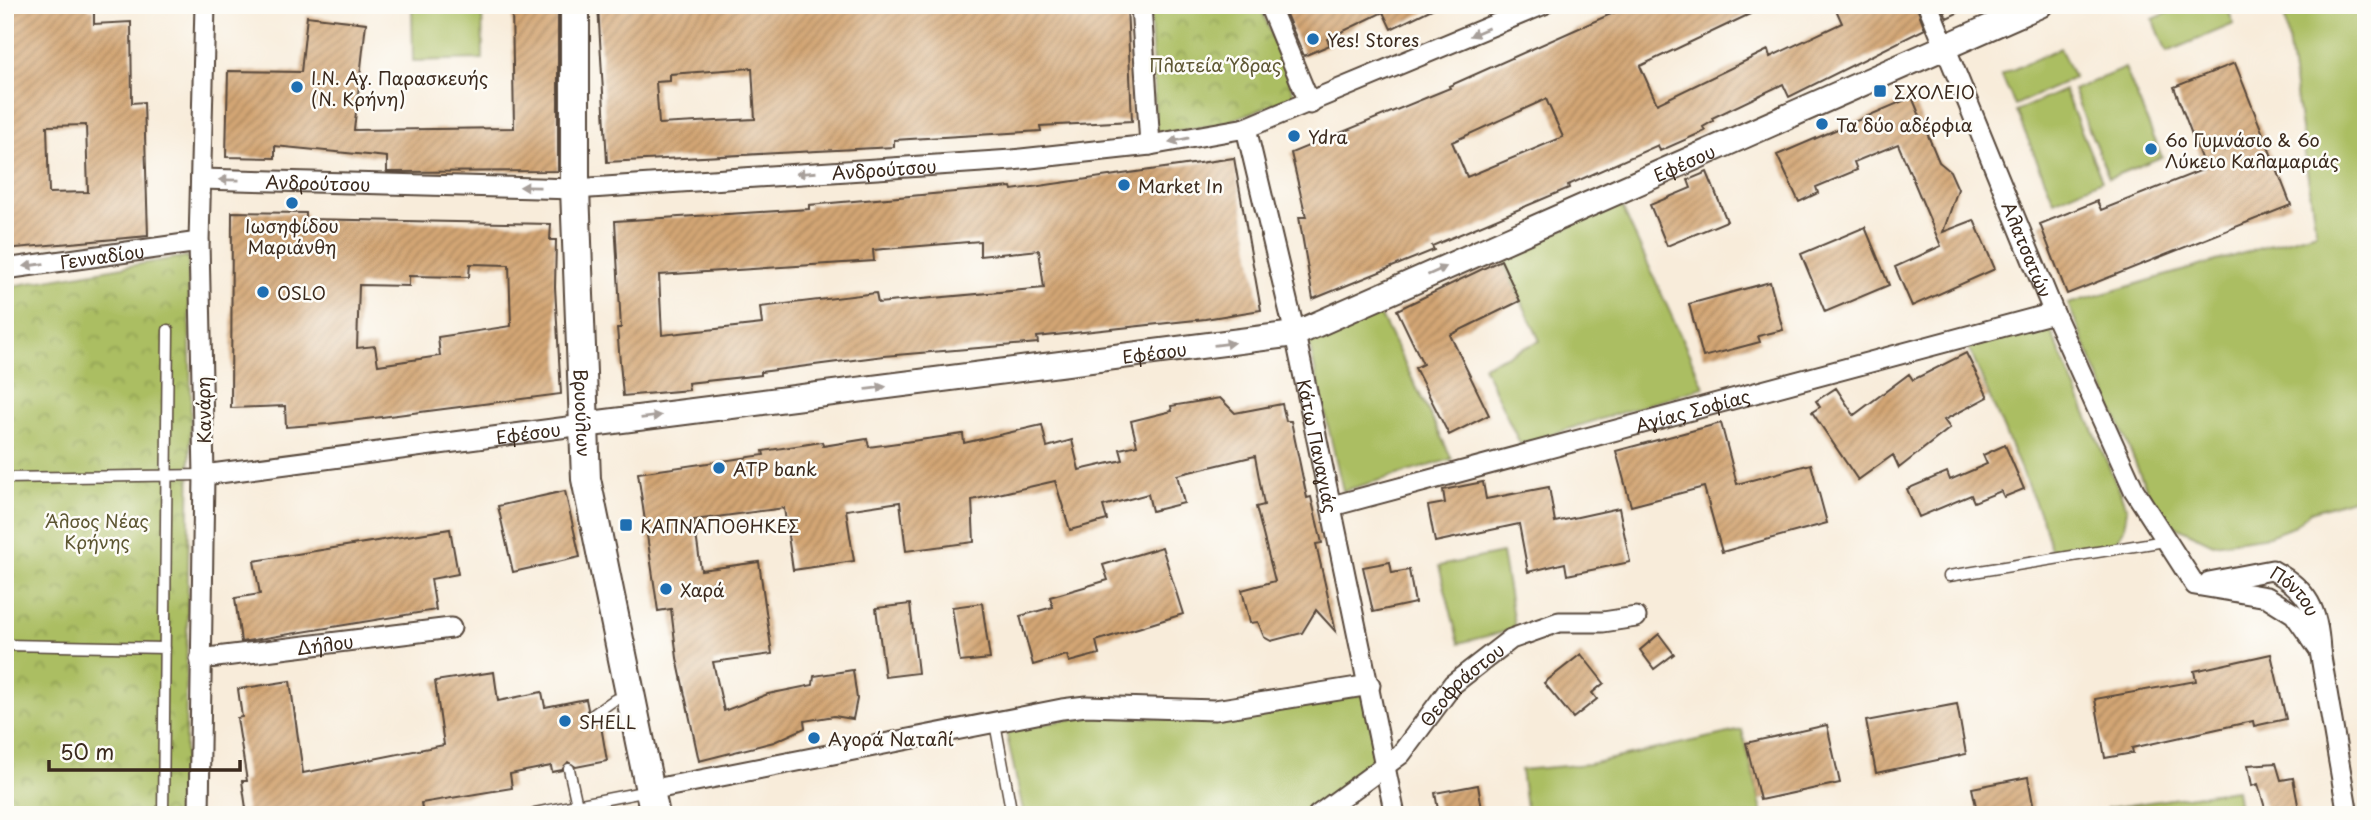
<svg xmlns="http://www.w3.org/2000/svg" width="2371" height="820" font-family="'Playpen Sans',sans-serif">
<style>
.grass{fill:#abbe62;stroke:#737440;stroke-width:2}
.park{fill:url(#park-crowns);stroke:#737440;stroke-width:2}
.building{fill:url(#building-hatch);fill-rule:evenodd}
.lines{fill:none;stroke-linecap:round;stroke-linejoin:round}
.service-casing{stroke:#57473a;stroke-width:13}
.minor-casing{stroke:#57473a;stroke-width:23}
.tertiary-casing{stroke:#57473a;stroke-width:28}
.secondary-casing{stroke:#57473a;stroke-width:32}
.service{stroke:#fff;stroke-width:10}
.minor{stroke:#fff;stroke-width:19}
.tertiary{stroke:#fff;stroke-width:24}
.secondary{stroke:#fff;stroke-width:28}
.oneway{fill:#a79f9a}
.poi-dot{fill:#1f6fb2;stroke:#fdfcf7;stroke-width:2.5}
.labels{text-anchor:middle;dominant-baseline:central;stroke-width:5;stroke-linejoin:round;paint-order:stroke}
.poi-label{font-size:18px;fill:#3b2a1e;stroke:#fdfcf7;text-anchor:start}
.park-label{font-size:18px;fill:#5d5632;stroke:#fdfcf7}
.street-label{font-size:18px;fill:#3b2a1e;stroke:#fdfcf7}
</style>
<defs>
<pattern id="park-crowns" width="20" height="18" patternUnits="userSpaceOnUse" patternTransform="scale(1.75)"><rect width="20" height="18" fill="#abbe62"/><path d="M2 6a3 3 0 1 1 6 0M12 15a3 3 0 1 1 6 0" fill="none" stroke="#8c9b50"/></pattern>
<pattern id="building-hatch" width="6" height="6" patternUnits="userSpaceOnUse" patternTransform="scale(1.75)"><rect width="6" height="6" fill="#d3a674"/><path d="M-1 1l2-2M0 6l6-6M5 7l2-2" fill="none" stroke="#ac875f"/></pattern>
</defs>
<rect width="100%" height="100%" fill="#fdfcf7"/>
<filter id="ink" filterUnits="userSpaceOnUse"><feTurbulence type="fractalNoise" baseFrequency=".0143" numOctaves="2"/><feDisplacementMap in="SourceGraphic" scale="14" xChannelSelector="R" yChannelSelector="G"/><feConvolveMatrix kernelMatrix="1 2 1 2 8 2 1 2 1" color-interpolation-filters="sRGB"/></filter>
<filter id="wash" filterUnits="userSpaceOnUse"><feTurbulence type="fractalNoise" baseFrequency=".00686" numOctaves="4" result="noise"/><feDisplacementMap in="SourceGraphic" scale="28" xChannelSelector="R" yChannelSelector="G"/><feGaussianBlur stdDeviation="1.57" result="paint"/><feColorMatrix in="noise" values="0 0 0 0 0 0 0 0 0 0 0 0 0 0 0 0 0 1.4 0 .05"/><feComposite in="paint" operator="in"/></filter>
<g filter="url(#wash)">
<rect width="100%" height="100%" fill="#f8ecda"/>
<path class="grass" d="M2186,5H2226L2234,24L2167,52L2153,19Z
M2283,5H2366V495L2310,512L2293,527L2269,536L2213,544L2178,527L2157,514L2068,304L2316,232Z
M482,6L483,59L413,61L412,9Z
M2060,48L2074,78L2015,105L2001,75Z
M2125,68L2162,157L2109,178L2073,90Z
M2064,90L2102,180L2054,201L2016,111Z
M1621,205L1704,387L1520,444L1483,366L1540,341L1500,255Z
M1378,310L1452,459L1343,491L1308,339Z
M2048,324L2127,509L2124,529L2115,544L2051,551L2045,526L1967,344Z
M1502,553L1515,629L1459,643L1439,566Z
M1366,694L1377,762L1304,815H1152L1151,812L1024,815L1006,731L1086,716L1209,718Z
M1742,730L1763,815H1527L1521,770L1589,764Z
M2236,790L2240,815H2108L2107,808Z"/>
<path class="park" d="M1150,5H1260L1295,96L1219,125L1156,134Z
M188,256L191,397L184,815H5V287Z"/>
<g id="blocks">
<path class="building" d="M5,5H89V9H94V24L131,22L132,103L144,102L148,236L5,249ZM86,125L88,192L49,193L47,126Z
M512,5H558V171L387,172V157L275,146V158L226,157L228,71L301,72L307,16L366,23L354,130L514,128Z
M598,5H1127L1132,121L1040,126L1041,131L894,140V147L607,162ZM752,68L755,119L659,124L656,82L670,81V74Z
M1282,5H1440L1391,29L1383,12L1327,39L1330,45L1304,56Z
M1631,5H1769L1640,66L1657,104L1768,50L1770,57L1842,23L1834,5H1916L1925,29L1789,97L1783,84L1712,118L1713,121L1703,127L1705,131L1660,151L1658,145L1568,185L1569,188L1432,246L1434,250L1313,299L1299,217H1306L1291,153L1450,88L1449,86ZM1546,99L1563,137L1467,177L1452,142Z
M1941,5H1974L1947,18Z
M2235,63L2291,205L2067,294L2040,224L2097,201L2101,210L2205,169L2174,87Z
M1912,97L1939,162L1950,171L1958,189L1943,232L1974,220L1995,269L1912,306L1895,267L1941,246L1898,144L1854,162L1857,170L1816,187L1818,193L1799,202L1777,155Z
M1234,158L1261,310L1205,319L1037,337L1038,343L884,356L761,372V375L688,383L689,390L623,396L617,328H621L615,221L809,209V205L1011,187L1012,190ZM980,241V256L1039,250L1044,288L878,303L876,293L760,307L762,324L662,335L659,275L874,261L873,250Z
M1707,172L1727,221L1667,246L1650,205L1691,188L1688,180Z
M232,212L306,213V219L551,224L550,240H556L555,287L561,394L327,424L286,427L285,406L231,408ZM470,264L509,265L511,326L438,337L440,356L378,365L375,346L357,348L359,285L409,286V276L469,277Z
M1865,227L1889,285L1825,312L1801,254Z
M1501,260L1520,301L1450,335L1489,415L1449,435L1415,368L1423,364L1397,310Z
M1770,282L1783,330L1758,336L1760,342L1703,357L1689,304Z
M1966,353L1988,397L1944,420L1950,428L1899,468L1893,455L1858,480L1812,412L1820,407L1816,401L1836,388L1854,415L1909,374L1913,380Z
M1220,398L1235,413L1282,404L1286,421H1291L1307,498L1311,497L1322,543L1316,544L1336,632L1316,610L1302,633L1271,641L1264,637L1258,622L1250,623L1242,590L1275,581L1256,507L1264,505L1255,456L1177,475L1184,503L1152,511L1148,494L1103,506L1107,520L1070,530L1055,481L972,500L974,542L906,551L900,502L846,510L854,561L793,570L784,508L694,520L701,570L759,562L772,654L713,662L724,711L768,694L813,685L814,676L853,670L857,699L853,719L834,716L804,721L805,728L774,742L699,761L677,658L671,609L658,611L638,473L764,455L763,451L822,442L823,446L867,439L869,447L963,434L964,443L1042,425L1047,447L1072,440L1079,470L1123,460L1120,449L1137,445L1131,421L1172,411L1171,406Z
M1721,423L1737,484L1811,464L1827,523L1722,552L1704,487L1631,506L1616,451Z
M2005,445L2024,489L2004,497L2001,491L1974,502L1971,495L1919,517L1907,489L1947,472L1950,480L1987,464L1983,455Z
M1483,482L1486,499L1549,487L1555,522L1619,508L1630,562L1567,575L1565,563L1528,572L1519,524L1435,542L1428,506L1445,503L1443,490Z
M565,491L580,557L513,572L498,506Z
M450,529L458,574L431,579L436,610L241,642L235,598L260,594L254,561Z
M1162,547L1183,614L1096,641L1099,654L1069,662L1067,655L1033,665L1020,616L1053,607L1050,597L1108,580L1103,565Z
M1390,562L1392,573L1409,570L1415,603L1373,612L1363,567Z
M982,603L990,659L960,662L952,607Z
M910,604L918,673L885,677L876,608Z
M1659,634L1674,654L1654,669L1640,650Z
M1581,654L1604,683L1592,693L1597,699L1573,718L1544,683Z
M2271,654L2286,719L2254,726L2253,721L2132,748L2133,753L2105,758L2095,699L2196,681L2194,671Z
M494,672L498,701L542,692L545,707L586,699L588,709L583,718L590,724L600,720L607,761L576,767L568,762L562,770L552,772L551,766L510,774L512,788L421,803L422,809L388,815H247L242,781H247L237,718L242,717L238,689L290,681L303,773L444,745L435,681Z
M1957,704L1966,754L1876,773L1866,721Z
M1827,725L1840,783L1760,800L1746,743Z
M2276,763L2281,780L2293,778L2300,815H2267L2258,784L2252,786L2248,765Z
M2028,777L2035,815H1978L1972,788Z
M1478,785L1483,815H1439L1435,793Z"/>
</g>
</g>
<g filter="url(#ink)">
<use href="#blocks" fill-opacity="0" stroke="#57473a" stroke-width="2"/>
<g class="lines">
<g class="service-casing">
<path id="service" d="M5,478L204,475
M1949,576L2165,541
M5,645L165,648
M590,717L614,700L628,696
M995,723L1012,815
M569,769L577,805
M535,813L648,791
M163,815L168,330"/>
</g>
<g class="minor-casing">
<g id="minor">
<path d="M1141,5L1150,145"/>
<path d="M1269,5L1310,104"/>
<path id="s1" d="M1928,5L2054,313L2134,490L2195,585L2267,597L2294,614L2320,651L2348,815"/>
<path id="s2" d="M1246,128L1295,334L1395,815"/>
<path id="s3" d="M201,179L575,189L1012,160L1150,145L1246,128L1542,5"/>
<path id="s4" d="M5,269L199,242"/>
<path id="s5" d="M204,475L583,425"/>
<path id="s6" d="M1332,506L2054,313"/>
<path id="s7" d="M2209,582L2272,570C2309,590 2318,610 2320,651"/>
<path id="s8" d="M200,659L451,628"/>
<path d="M650,790L1062,709L1086,706L1215,710L1370,685"/>
<path d="M199,815L204,475L199,242L205,5"/>
<path id="s9" d="M1318,815L1401,754L1453,684L1511,639L1559,622H1603L1636,617"/>
</g>
</g>
<g class="tertiary-casing">
<g id="tertiary">
<path id="s10" d="M583,425L1295,334L2040,5"/>
</g>
</g>
<g class="secondary-casing">
<g id="secondary">
<path id="s11" d="M575,5V189L586,479L655,815"/>
</g>
</g>
<use href="#service" class="service"/>
<use href="#minor" class="minor"/>
<use href="#tertiary" class="tertiary"/>
<use href="#secondary" class="secondary"/>
</g>
<defs><path id="oneway-solid" d="M-6-.8H1V-3.2L6.5 0L1 3.2V.8H-6Z" transform="scale(1.75)"/></defs>
<g class="oneway">
<use href="#oneway-solid" transform="translate(1479 32) rotate(157)"/>
<use href="#oneway-solid" transform="translate(1179 140) rotate(169)"/>
<use href="#oneway-solid" transform="translate(806 173) rotate(176)"/>
<use href="#oneway-solid" transform="translate(229 180) rotate(-179)"/>
<use href="#oneway-solid" transform="translate(530 187) rotate(-179)"/>
<use href="#oneway-solid" transform="translate(34 265) rotate(172)"/>
<use href="#oneway-solid" transform="translate(1437 271) rotate(-24)"/>
<use href="#oneway-solid" transform="translate(1224 344) rotate(-7)"/>
<use href="#oneway-solid" transform="translate(876 388) rotate(-7)"/>
<use href="#oneway-solid" transform="translate(651 417) rotate(-7)"/>
</g>
</g>
<g class="poi-dot">
<circle cx="1313" cy="39" r="7"/>
<circle cx="297" cy="87" r="7"/>
<rect x="1873" y="84" width="14" height="14" rx="3.5"/>
<circle cx="1822" cy="124" r="7"/>
<circle cx="1294" cy="136" r="7"/>
<circle cx="2151" cy="149" r="7"/>
<circle cx="1124" cy="185" r="7"/>
<circle cx="292" cy="203" r="7"/>
<circle cx="263" cy="292" r="7"/>
<circle cx="719" cy="468" r="7"/>
<rect x="619" y="518" width="14" height="14" rx="3.5"/>
<circle cx="666" cy="589" r="7"/>
<circle cx="565" cy="721" r="7"/>
<circle cx="814" cy="738" r="7"/>
</g>
<g class="labels">
<g class="poi-label">
<text x="1327" y="39">Yes! Stores</text>
<text x="311" y="77">Ι.Ν. Αγ. Παρασκευής<tspan x="311" dy="21">(Ν. Κρήνη)</tspan></text>
<text x="1894" y="91">ΣΧΟΛΕΙΟ</text>
<text x="1836" y="124">Τα δύο αδέρφια</text>
<text x="1308" y="136">Ydra</text>
<text x="2165" y="139">6ο Γυμνάσιο &amp; 6ο<tspan x="2165" dy="21">Λύκειο Καλαμαριάς</tspan></text>
<text x="1138" y="185">Market In</text>
<text x="292" y="225" text-anchor="middle">Ιωσηφίδου<tspan x="292" dy="21">Μαριάνθη</tspan></text>
<text x="277" y="292">OSLO</text>
<text x="733" y="468">ATP bank</text>
<text x="640" y="525">ΚΑΠΝΑΠΟΘΗΚΕΣ</text>
<text x="680" y="589">Χαρά</text>
<text x="579" y="721">SHELL</text>
<text x="828" y="738">Αγορά Ναταλί</text>
</g>
<g class="park-label">
<text x="1215" y="64">Πλατεία Ύδρας</text>
<text x="97" y="520">Άλσος Νέας<tspan x="97" dy="21">Κρήνης</tspan></text>
</g>
<g class="street-label">
<text stroke="none"><textPath href="#s10" startOffset="1143">Εφέσου</textPath></text>
<text stroke="none"><textPath href="#s3" startOffset="684">Ανδρούτσου</textPath></text>
<text stroke="none"><textPath href="#s3" startOffset="117">Ανδρούτσου</textPath></text>
<text stroke="none"><textPath href="#s1" startOffset="264">Αλατσατών</textPath></text>
<text stroke="none"><textPath href="#s4" startOffset="98">Γενναδίου</textPath></text>
<text stroke="none"><textPath href="#s10" startOffset="576">Εφέσου</textPath></text>
<text stroke="none"><textPath href="#s6" startOffset="373">Αγίας Σοφίας</textPath></text>
<text transform="translate(203 410) rotate(-91)">Κανάρη</text>
<text stroke="none"><textPath href="#s11" startOffset="408">Βρυούλων</textPath></text>
<text stroke="none"><textPath href="#s5" startOffset="327">Εφέσου</textPath></text>
<text stroke="none"><textPath href="#s2" startOffset="326">Κάτω Παναγιάς</textPath></text>
<text stroke="none"><textPath href="#s7" startOffset="96">Πόντου</textPath></text>
<text stroke="none"><textPath href="#s8" startOffset="126">Δήλου</textPath></text>
<text stroke="none"><textPath href="#s9" startOffset="196">Θεοφράστου</textPath></text>
</g>
</g>
<rect width="2371" height="820" fill="none" stroke="#fdfcf7" stroke-width="28"/>
<path d="M49 760v10h191v-10" fill="none" stroke="#3b2a1e" stroke-width="3.5"/>
<text x="60" y="760" font-size="21" fill="#3b2a1e" stroke="#fdfcf7" stroke-width="5" paint-order="stroke">50 m</text>
</svg>
